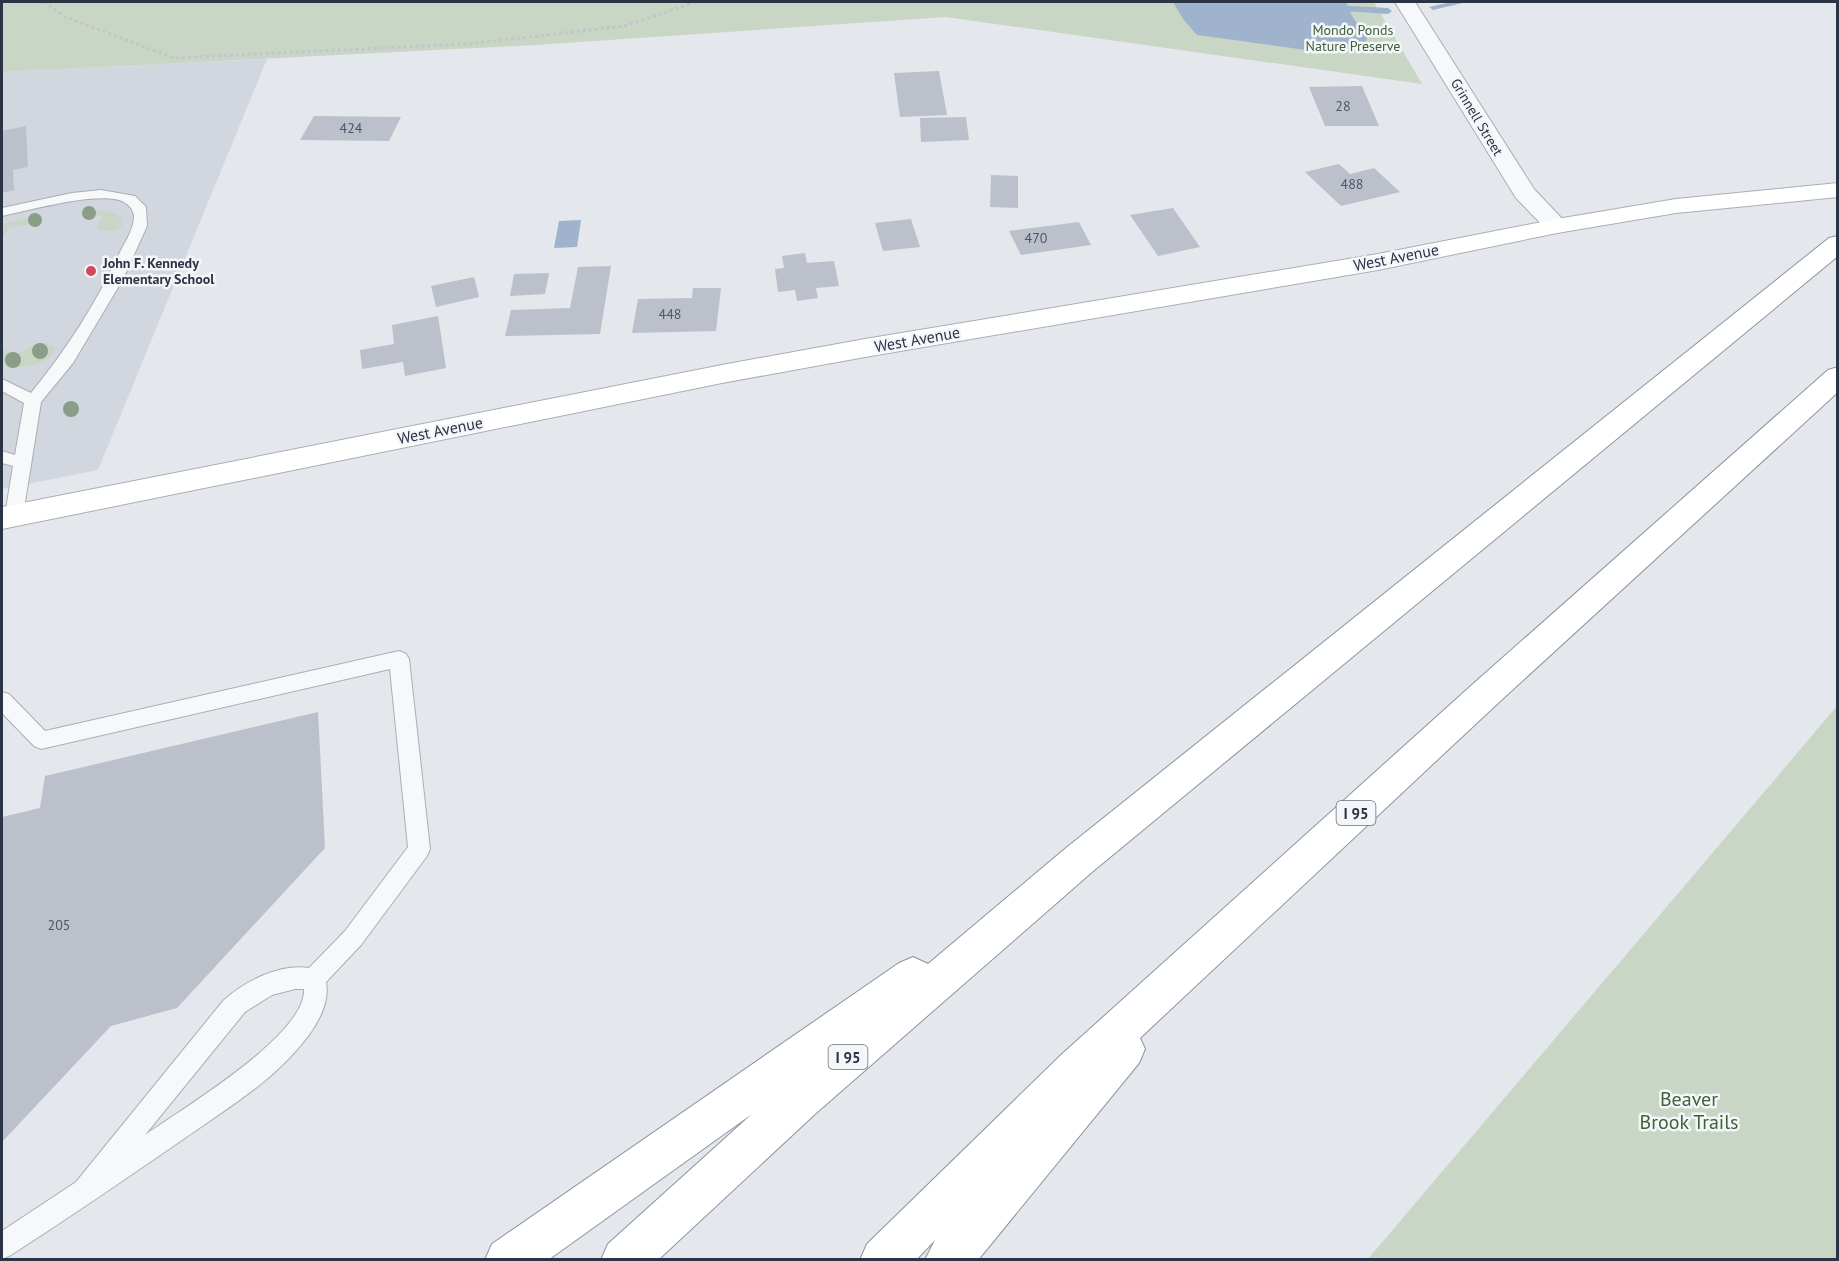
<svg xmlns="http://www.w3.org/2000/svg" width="1839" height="1261" font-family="'PT Sans',sans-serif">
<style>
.built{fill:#d2d6de}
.green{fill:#c9d6c5}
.water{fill:#9fb4cc}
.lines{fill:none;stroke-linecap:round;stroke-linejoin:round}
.stream{fill:#9fb4cc;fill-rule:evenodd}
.building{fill:#bbc0ca}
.lane-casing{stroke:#a9aeb7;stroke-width:2}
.street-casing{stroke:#a9aeb7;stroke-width:2}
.secondary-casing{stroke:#a9aeb7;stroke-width:2}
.highway-casing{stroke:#8b94a3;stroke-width:2}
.path{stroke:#c2c5cb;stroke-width:3;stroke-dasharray:3 3;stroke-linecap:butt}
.lane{fill:#f7f8fa;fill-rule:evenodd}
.street{fill:#f7f8fa;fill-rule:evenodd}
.secondary{fill:#fff;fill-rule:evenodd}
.highway{fill:#fff;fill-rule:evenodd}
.tree{fill:#899d89}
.poi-dot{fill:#d1495b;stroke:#f4f6f9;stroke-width:2}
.labels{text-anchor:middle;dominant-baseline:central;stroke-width:5;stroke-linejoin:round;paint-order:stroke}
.far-park-label{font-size:14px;fill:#3f6138;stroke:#f4f6f9}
.number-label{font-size:14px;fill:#4f5766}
.far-street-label{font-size:14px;fill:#2b3445;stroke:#f4f6f9}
.far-poi-label{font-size:14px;font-weight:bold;fill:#2b3445;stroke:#f4f6f9;text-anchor:start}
.shield{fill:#f4f6f9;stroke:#676e7b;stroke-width:1.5}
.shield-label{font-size:15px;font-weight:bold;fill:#2b3445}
.street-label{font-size:16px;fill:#2b3445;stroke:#f4f6f9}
.near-park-label{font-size:20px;fill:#3f6138;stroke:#f4f6f9}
</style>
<rect width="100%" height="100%" fill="#e4e7ec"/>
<path class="built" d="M267,59L98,470L2,489V72Z"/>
<path class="green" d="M2,2H1374L1422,84L946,17L536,45L2,72Z
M87,210C100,209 112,210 122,218V226L114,231L99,230L97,227L103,216L79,215Z
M36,216L43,217L41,222L34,225L10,227L2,239V224Z
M39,343H49L56,348C47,366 19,371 2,364V348L15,355Z
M1837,706V1259H1368Z"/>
<path class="water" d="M1173,2H1346L1352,16L1367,38L1364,46L1338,51L1306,50L1197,35L1183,19Z
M581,220L577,247L554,248L559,221Z"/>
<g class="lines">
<path class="stream" d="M1451,2H1467L1433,10L1429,7Z
M1332,5L1388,8L1392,11L1388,14L1329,10L1328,8Z"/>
</g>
<path class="building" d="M939,71L947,115L900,117L894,73Z
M1362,86L1379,126H1325L1309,87Z
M314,116L401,117L389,141L300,140Z
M966,117L969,140L921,142L920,118Z
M26,126L28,167L13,170L14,190L2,193V131Z
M1339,164L1350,174L1374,168L1400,192L1341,206L1305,172Z
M991,175L1018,176V208L990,207Z
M1173,208L1200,247L1158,256L1130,215Z
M911,219L920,247L883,251L875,223Z
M1079,222L1091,245L1021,255L1009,231Z
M805,253L807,263L834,261L839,286L816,288L818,298L797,301L795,290L778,292L775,269L784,268L782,256Z
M611,266L600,334L505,336L511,310L570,308L578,267Z
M549,273L545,294L510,296L514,274Z
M474,277L479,297L436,307L431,286Z
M693,288H721L716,331L632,333L638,299L692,298Z
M438,316L446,368L405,376L403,362L362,369L360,350L394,344L392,325Z
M318,712L325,848L177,1008L111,1026L2,1142V817L40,808L45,776Z"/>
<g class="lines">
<g class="lane-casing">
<path id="lane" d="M101,190L135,196L146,207L147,226L123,279L73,363L41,402L23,515L20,520L14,521L8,520L5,515L13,466L2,463V451L15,455L24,403L2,391V379L31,393C66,350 96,304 119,254C125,242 134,229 134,216C133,209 129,205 124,202C100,190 28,211 2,216V208L72,193Z
M399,651L406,654L409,659L430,849L427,856L361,945L326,982C331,1008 310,1036 293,1054C262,1088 222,1112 185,1138C127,1178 70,1217 11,1255L2,1259V1231L76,1182L223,1001C243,982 280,963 309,968L345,931L408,847L390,669L41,749L34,746L2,713V692L9,694L45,731ZM295,989H304C307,1035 180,1110 145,1135L245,1012L272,995Z"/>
</g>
<g class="street-casing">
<path id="street" d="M1395,2H1415L1534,189L1569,226L1566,231L1557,233L1548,231L1516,198Z"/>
</g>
<g class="secondary-casing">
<path id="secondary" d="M1838,183V197L1676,213L1557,233L1378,270L865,357L722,383L2,529V507L722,365L865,339L1378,254L1557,219L1676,199Z"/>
</g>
<g class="highway-casing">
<path id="highway" d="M1838,236V256L1092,872L815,1114L658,1260H601L608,1244L752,1114L548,1260H485L492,1244L899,963L913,957L928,964L1066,848L1829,238Z
M1838,367V392L1497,704L1140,1038L1145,1049L1139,1063L978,1260H925L935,1240L916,1260H860L867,1244L1061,1055L1473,684L1828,370Z"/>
</g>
<path class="path" d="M44,2L65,17L174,58L467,44L625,26L695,2"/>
<use href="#lane" class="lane"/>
<use href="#street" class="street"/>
<use href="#secondary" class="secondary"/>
<use href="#highway" class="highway"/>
</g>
<g class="tree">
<circle cx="89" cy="213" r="7"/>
<circle cx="35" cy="220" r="7"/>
<circle cx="40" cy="351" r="8"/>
<circle cx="13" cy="360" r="8"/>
<circle cx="71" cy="409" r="8"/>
</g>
<circle class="poi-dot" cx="91" cy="271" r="6"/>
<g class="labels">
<g class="far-park-label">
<text x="1353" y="30">Mondo Ponds<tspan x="1353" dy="16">Nature Preserve</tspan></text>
</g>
<g class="number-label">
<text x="1343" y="106">28</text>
<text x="351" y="128">424</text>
<text x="1352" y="184">488</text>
<text x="1036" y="238">470</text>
<text x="670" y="314">448</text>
<text x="59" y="925">205</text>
</g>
<g class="far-street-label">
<text transform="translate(1477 117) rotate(59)">Grinnell Street</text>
</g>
<g class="far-poi-label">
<text x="103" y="263">John F. Kennedy<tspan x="103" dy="16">Elementary School</tspan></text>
</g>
<g class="shield">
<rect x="1336.5" y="801" width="39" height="24" rx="4.5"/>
<rect x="828.5" y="1045" width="39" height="24" rx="4.5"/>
</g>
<g class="shield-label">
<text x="1356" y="813">I 95</text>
<text x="848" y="1057">I 95</text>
</g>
<g class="street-label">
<text transform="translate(1396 257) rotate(-11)">West Avenue</text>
<text transform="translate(917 339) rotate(-10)">West Avenue</text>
<text transform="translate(440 430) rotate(-11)">West Avenue</text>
</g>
<g class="near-park-label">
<text x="1689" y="1099">Beaver<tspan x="1689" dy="23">Brook Trails</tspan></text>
</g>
</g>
<rect width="1839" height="1261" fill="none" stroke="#2b3445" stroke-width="6"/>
</svg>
